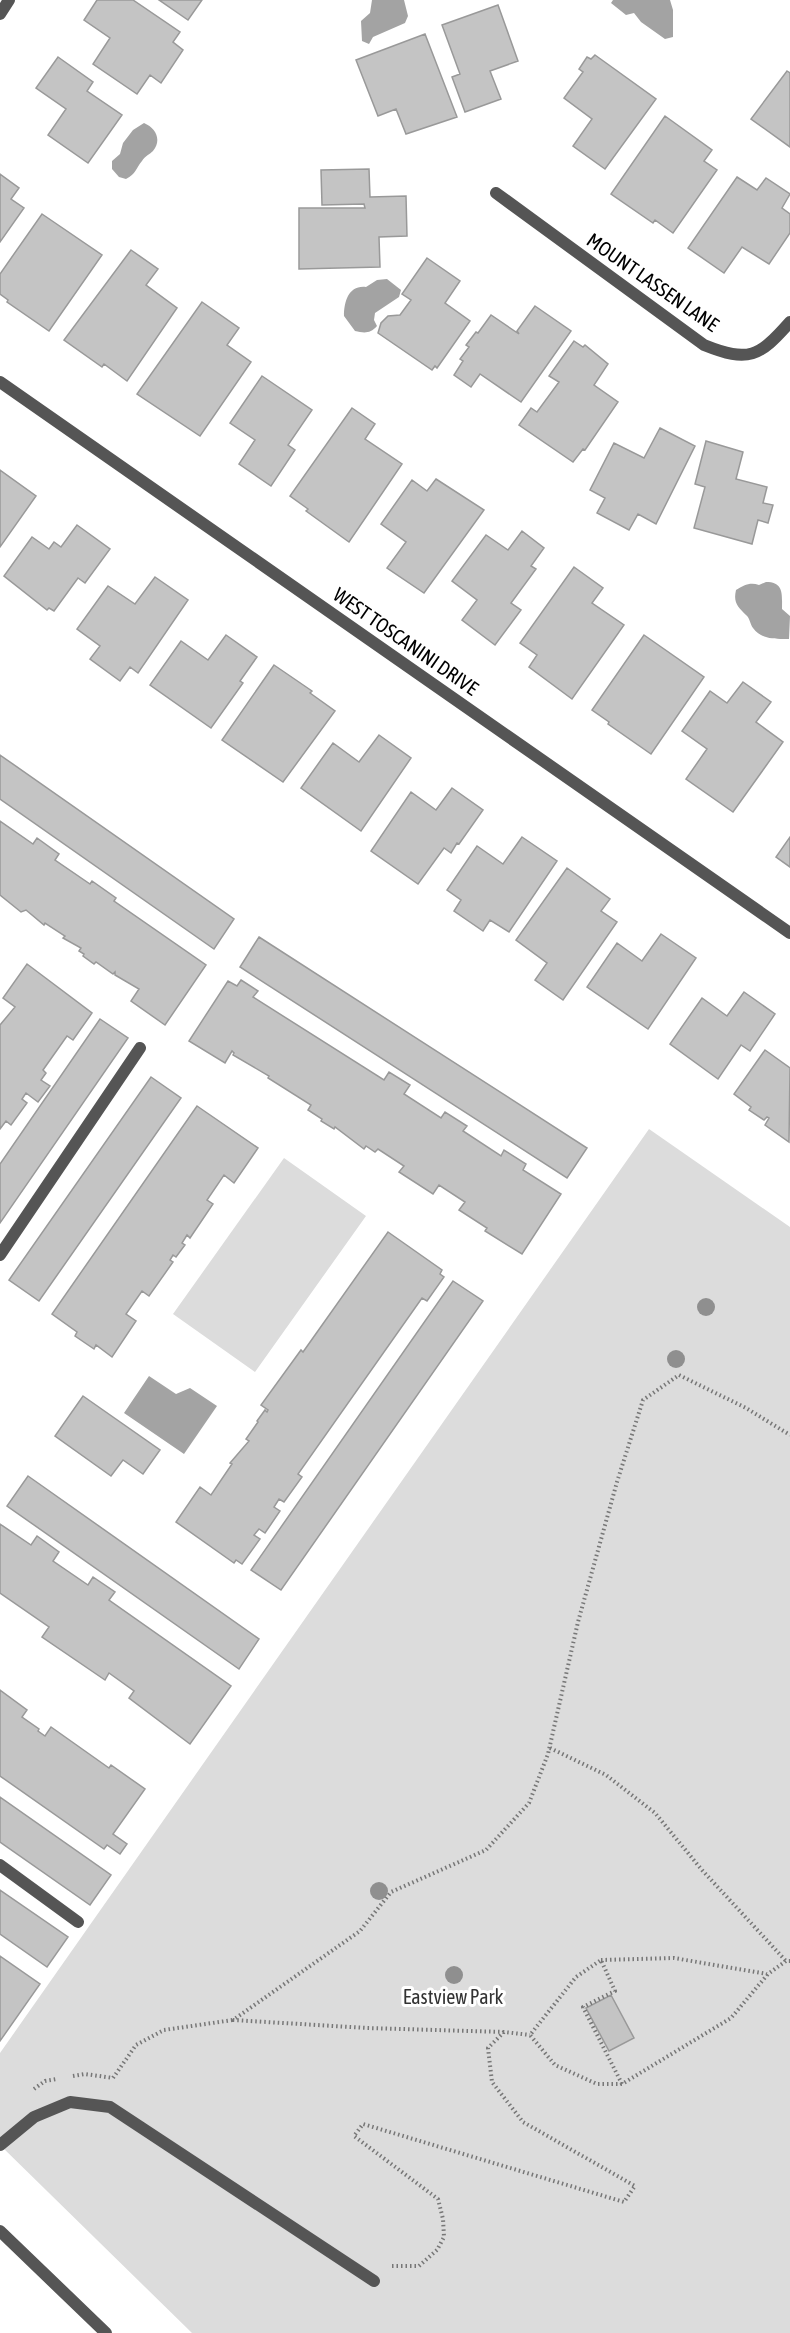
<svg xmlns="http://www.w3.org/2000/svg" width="790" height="2333" font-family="'Asap Condensed',sans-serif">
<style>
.green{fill:#dcdcdc}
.water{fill:#a3a3a3}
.building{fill:#c4c4c4;stroke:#999;stroke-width:1.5}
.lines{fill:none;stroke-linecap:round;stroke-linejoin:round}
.path{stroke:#777;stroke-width:4;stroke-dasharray:1.5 3;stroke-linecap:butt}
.service{stroke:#555;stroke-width:12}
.minor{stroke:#555;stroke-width:12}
.tertiary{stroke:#555;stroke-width:12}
.tree{fill:#8f8f8f}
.labels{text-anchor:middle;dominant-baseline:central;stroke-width:6;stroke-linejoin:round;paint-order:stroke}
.street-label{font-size:20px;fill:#000;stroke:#fff}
.park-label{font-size:20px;fill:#333;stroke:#fff}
</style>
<rect width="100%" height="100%" fill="#fff"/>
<path class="green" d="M649,1129L790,1227V2333H192L0,2145V2053Z
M284,1158L366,1216L255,1372L173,1314Z"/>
<path class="water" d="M372,0H404L408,16L405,23L373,37L369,44L362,41L361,21L370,13Z
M613,0H670L673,10V37L665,39L641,22L634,13L626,15L611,3Z
M144,123C156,128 162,140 153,151C150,154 145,156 142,161C136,168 136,174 126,179L119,177L112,169V161L120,154L123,143L133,130Z
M387,279L401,290L399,297L375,313L374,320L377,326C370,334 364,333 355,331L344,316C344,301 349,285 366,287L377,280Z
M766,582C784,582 782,594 782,609L790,616L789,639C775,639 762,640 753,628C750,624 750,618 746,615C738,607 733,603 736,590C744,585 750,582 759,585Z
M149,1376L176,1394L190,1388L217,1406L184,1454L124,1413Z"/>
<path class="building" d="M97,0H133L180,32L173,42L183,50L161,83L150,75L137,94L93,64L110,38L84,20Z
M159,0H202L188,20Z
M498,5L518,61L490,71L501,99L465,112L452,77L460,74L442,25Z
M425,34L457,117L406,134L396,109L378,116L356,60Z
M595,55L656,99L605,169L573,146L592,119L564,98L583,72L579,69L587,57L591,59Z
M58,57L93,82L87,91L122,115L88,163L48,135L66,109L36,88Z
M787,71L790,73V147L751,119Z
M665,116L712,150L704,161L717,170L673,233L655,220L653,223L611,194Z
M369,169L370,197L406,196L407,236L379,237L380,267L299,269V208H365L364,204L322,205L321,170Z
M0,174L19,188L11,199L24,208L0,242Z
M737,177L757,190L766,178L790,194L782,208L790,214V233L769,264L742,247L724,273L688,248Z
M42,214L102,255L49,331L7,302L8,300L0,294V274Z
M131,250L158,269L146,285L177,308L127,381L104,364L102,367L64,340Z
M427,258L460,281L445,303L470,321L437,368L435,366L432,370L378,333L381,323L388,316L400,315L411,300L402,294Z
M202,302L239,328L227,345L251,362L200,436L137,394Z
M535,306L571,331L521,402L480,374L471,387L454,375L463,361L460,359L469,347L466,345L476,332L478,333L491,315L519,334L517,331Z
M574,341L583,347L585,345L608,364L594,385L618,402L585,450L583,449L573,462L519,425L531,408L537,412L559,382L549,376Z
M262,376L312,410L288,445L295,450L271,486L239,464L255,440L230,423Z
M352,408L375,424L365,439L402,464L349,542L306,511L308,509L290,496Z
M660,428L695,446L656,524L638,514L629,530L597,513L605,498L590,490L614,443L644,458Z
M706,441L743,452L736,479L767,487L763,503L773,505L768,523L758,520L752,544L694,528L705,487L695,484Z
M0,470L36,496L0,547Z
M436,479L484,510L424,593L387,568L406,542L381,524L412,480L427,491Z
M77,525L110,549L85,583L78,578L54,611L49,608L47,610L4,576L32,537L49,549L54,542L61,547Z
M522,531L544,548L531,566L536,569L511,603L521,610L495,645L462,620L477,600L452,581L486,535L508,550Z
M574,567L603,588L592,603L624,625L572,699L529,667L537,655L520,643Z
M155,577L188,600L138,673L130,667L120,681L90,659L100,646L77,629L108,586L135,604Z
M226,635L257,657L240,681L243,683L211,728L150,685L181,641L208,660Z
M644,635L704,677L651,754L608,724L609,722L592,710Z
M274,665L312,691L310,693L335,711L283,782L222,740Z
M743,682L771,702L756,722L783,742L733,812L686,779L707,749L682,731L710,691L727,703Z
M379,735L411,758L361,831L301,788L333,743L359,762Z
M0,755L234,919L214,949L0,799Z
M452,788L483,810L459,844L457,843L451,853L444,848L418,884L371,851L411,792L436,810Z
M0,821L33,844L37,838L59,854L55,860L90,884L92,881L116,898L114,901L206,965L165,1025L131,1001L139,989L115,975V972L113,974L96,962L94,964L83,956L84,954L79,951L81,948L63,938L65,936L45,923L44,925L26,910L21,912L0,895Z
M522,837L557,861L509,932L490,920L483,931L454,911L461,900L447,890L477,846L503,864Z
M790,837V867L776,857Z
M567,868L610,899L601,911L617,922L563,1000L535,980L547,963L516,940Z
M661,934L696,958L648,1029L587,987L617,943L642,961Z
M259,937L587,1148L567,1178L240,967Z
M27,964L92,1013L73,1040L67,1036L43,1070L46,1073L41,1080L50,1086L38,1102L26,1093L22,1099L27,1103L11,1125L6,1121L0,1129V1025L15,1007L3,998Z
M241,980L258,991L253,997L384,1080L389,1072L410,1085L404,1094L441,1118L445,1112L467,1126L463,1131L501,1156L504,1150L526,1164L523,1170L561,1194L522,1254L485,1231L487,1228L459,1210L465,1202L439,1185L433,1194L399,1172L404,1166L378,1149L375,1152L366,1146L364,1149L335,1127L334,1129L321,1121L322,1119L308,1110L311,1105L268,1078L269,1076L233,1055L234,1053L232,1051L225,1063L189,1041L228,981L237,986Z
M744,992L775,1014L750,1051L741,1045L718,1079L670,1044L702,998L727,1016Z
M100,1019L128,1038L0,1223V1164Z
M765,1050L790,1068L789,1142L765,1125L769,1118L767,1117L764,1120L749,1110L751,1107L734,1094Z
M151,1077L181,1098L39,1301L9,1280Z
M197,1106L258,1148L234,1183L224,1175L207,1200L213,1204L190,1238L187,1235L182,1243L185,1245L176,1257L173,1255L170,1260L173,1262L149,1296L142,1291L126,1314L136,1321L112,1357L96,1345L94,1349L75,1336L77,1332L52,1314Z
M388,1232L442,1270L440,1274L444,1277L427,1301L422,1298L298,1474L302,1477L284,1502L279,1499L274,1507L280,1511L265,1533L259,1529L254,1535L260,1539L242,1564L236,1560L234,1563L176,1522L200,1487L211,1495L232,1464L230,1463L249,1441L246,1439L258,1422L257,1421L265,1410L267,1412L268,1410L261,1405L301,1350L303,1352Z
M453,1281L483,1301L281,1590L251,1570Z
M83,1396L160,1450L143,1474L123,1460L111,1476L55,1436Z
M28,1476L259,1639L239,1669L7,1506Z
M0,1524L31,1545L37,1536L59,1552L53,1561L88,1585L93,1577L115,1592L109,1600L231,1686L190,1744L129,1698L134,1691L109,1673L105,1680L42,1637L49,1627L0,1593Z
M0,1690L27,1710L22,1717L39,1729L38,1731L45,1736L51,1727L109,1768L111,1765L145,1789L113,1834L127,1844L120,1854L107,1845L104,1849L0,1776Z
M0,1797L111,1875L90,1905L0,1842Z
M0,1890L68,1937L47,1967L0,1934Z
M0,1956L40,1984L0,2041Z
M611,1995L634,2038L609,2051L586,2008Z"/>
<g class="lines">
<path class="path" d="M550,1748L606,1775L655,1813L702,1870L786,1961
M601,1960L674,1958L767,1974
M504,2032L367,2028L233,2020L360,1931L391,1892L486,1850L529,1803L548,1754L578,1622L617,1482L643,1400L679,1375L746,1408L790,1435
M73,2076L85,2074L113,2078L136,2045L164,2030L233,2020
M622,2084L583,2007L615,1991L601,1960L576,1977L530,2035L555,2065L597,2084H622L731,2018L768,1974L786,1961H790
M34,2089L45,2081L57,2079
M392,2266H419L437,2250L444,2237L443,2219L438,2199L354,2136L363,2124L624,2202L635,2186L523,2122L492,2082L488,2048L504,2032L530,2035"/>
<path class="service" d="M0,1255L140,1048
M0,1865L78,1922
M0,2145L34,2117L70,2102L110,2107L374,2281"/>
<path class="minor" d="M0,14L9,0
M496,193L704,345C749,363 759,357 790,322
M0,382L790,933"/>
<path class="tertiary" d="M0,2231L106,2333"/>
</g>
<g class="tree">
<circle cx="706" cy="1307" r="9"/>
<circle cx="676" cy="1359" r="9"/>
<circle cx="379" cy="1891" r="9"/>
<circle cx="454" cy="1975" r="9"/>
</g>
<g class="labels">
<g class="street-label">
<text transform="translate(653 282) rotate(35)">MOUNT LASSEN LANE</text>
<text transform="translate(406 641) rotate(35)">WEST TOSCANINI DRIVE</text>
</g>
<g class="park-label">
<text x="453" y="1996">Eastview Park</text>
</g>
</g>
</svg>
